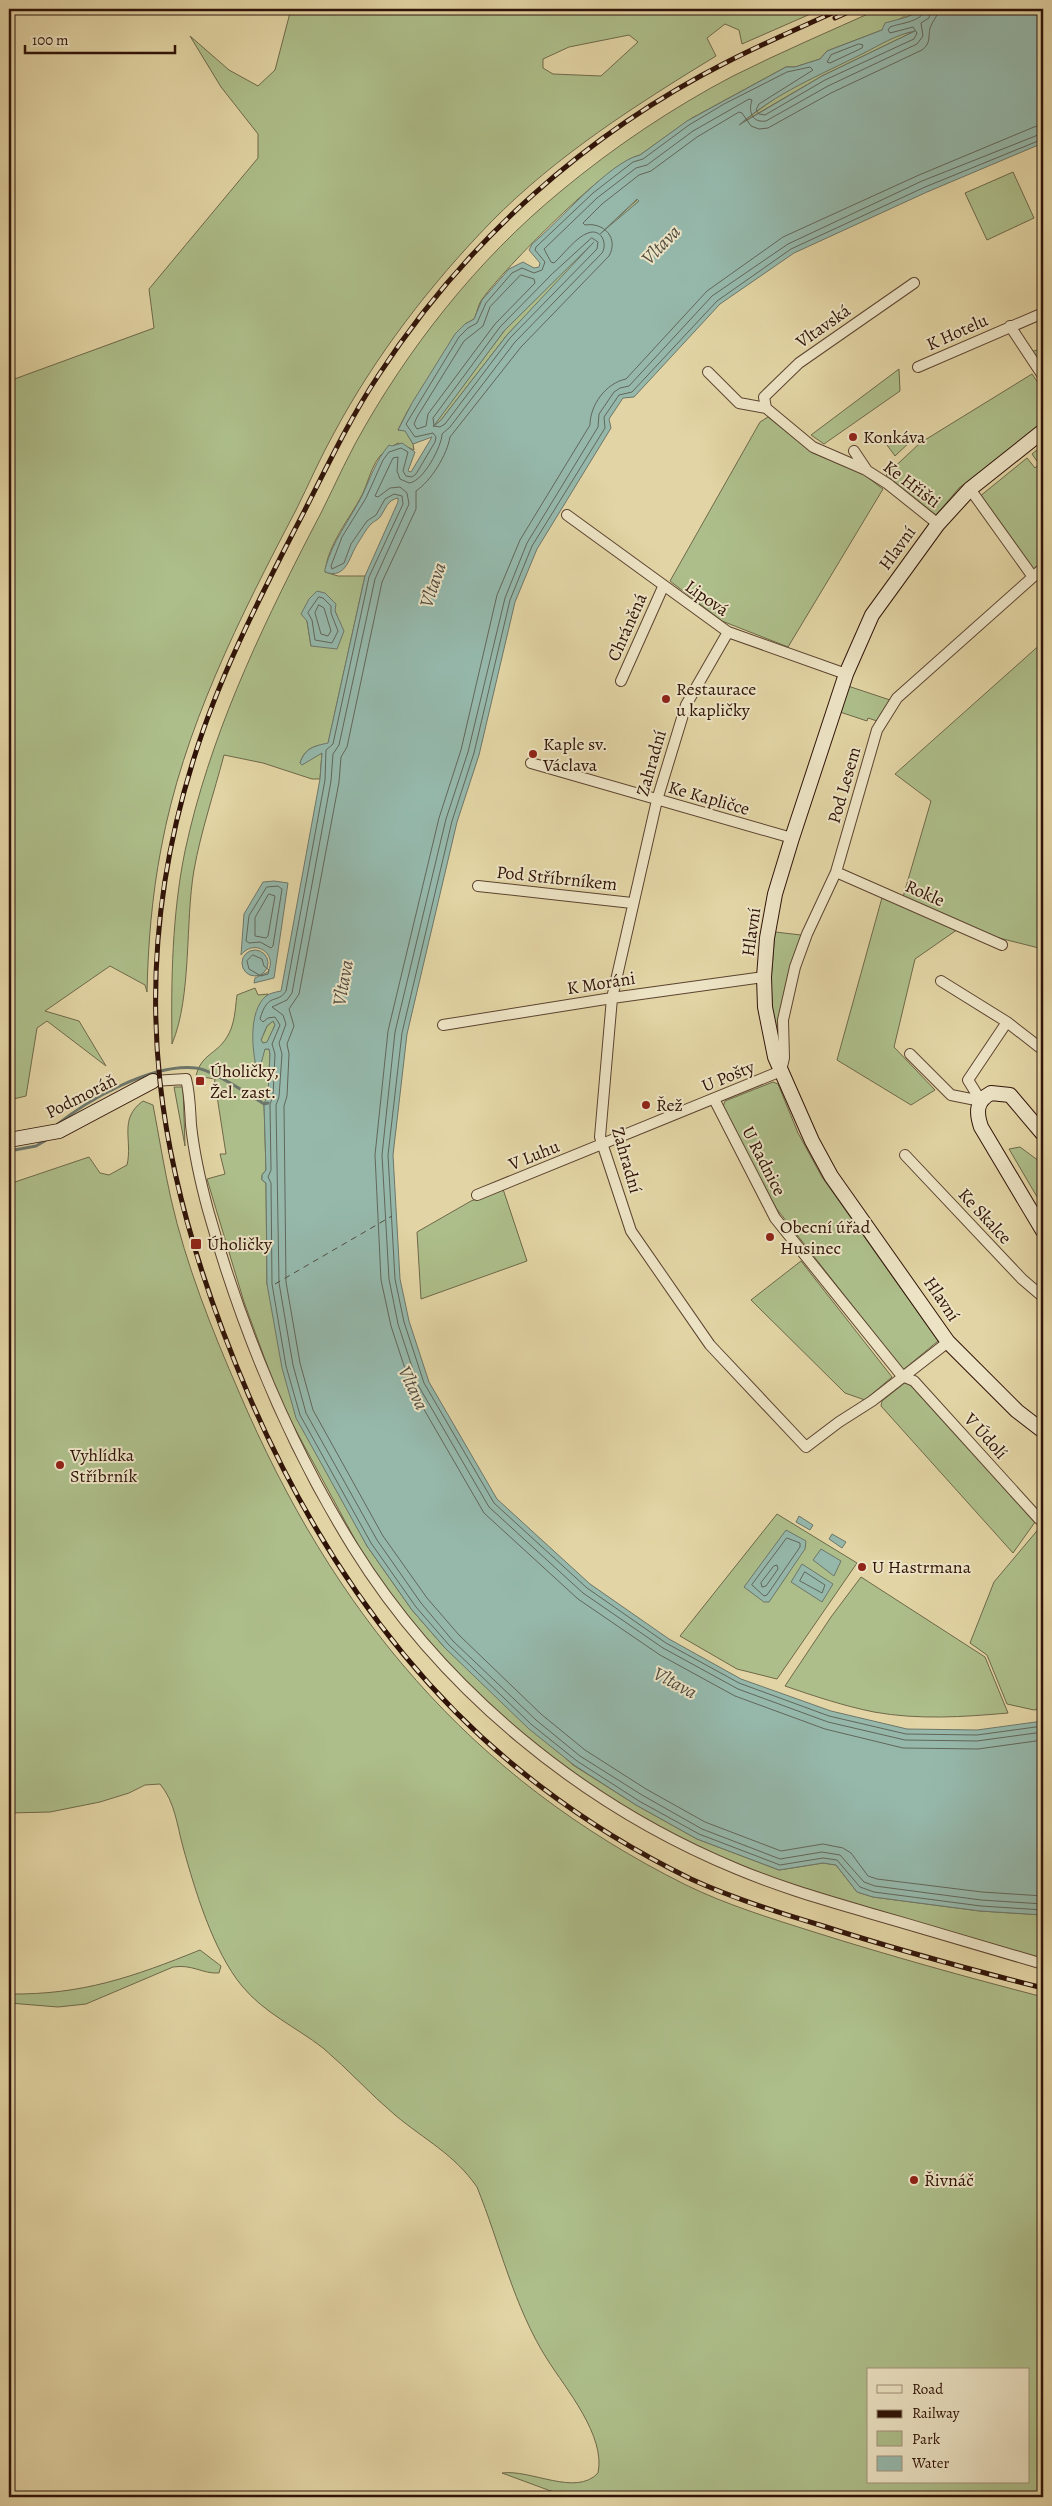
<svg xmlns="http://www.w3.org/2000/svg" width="1052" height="2506" font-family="Alegreya,serif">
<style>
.green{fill:#adbe8a;stroke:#6e6849;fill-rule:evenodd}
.water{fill:#95b8ab;stroke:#6d766a;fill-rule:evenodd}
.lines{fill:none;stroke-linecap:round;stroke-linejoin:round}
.shore{stroke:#62665a;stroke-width:1}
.stream{stroke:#6d766a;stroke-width:3}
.ferry{stroke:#534d41;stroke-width:1;stroke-dasharray:6 5;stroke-linecap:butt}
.street-casing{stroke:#5c432f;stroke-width:12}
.secondary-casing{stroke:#301308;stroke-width:16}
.street{stroke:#ece3c4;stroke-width:10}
.secondary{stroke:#ece3c4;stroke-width:14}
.rail-casing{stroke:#301308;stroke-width:5}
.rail{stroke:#ece3c4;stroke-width:3;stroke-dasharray:9;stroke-linecap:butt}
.poi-dot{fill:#8f2418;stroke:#ece3c4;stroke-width:2}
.labels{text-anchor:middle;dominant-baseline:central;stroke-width:4;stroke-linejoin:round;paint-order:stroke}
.street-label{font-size:18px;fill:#301308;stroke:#ece3c4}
.poi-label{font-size:18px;fill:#301308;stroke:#ece3c4;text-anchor:start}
.water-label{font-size:19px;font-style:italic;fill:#534d41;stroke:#ece3c4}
</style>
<rect width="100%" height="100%" fill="#e2d4a4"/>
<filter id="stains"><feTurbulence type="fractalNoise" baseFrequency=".004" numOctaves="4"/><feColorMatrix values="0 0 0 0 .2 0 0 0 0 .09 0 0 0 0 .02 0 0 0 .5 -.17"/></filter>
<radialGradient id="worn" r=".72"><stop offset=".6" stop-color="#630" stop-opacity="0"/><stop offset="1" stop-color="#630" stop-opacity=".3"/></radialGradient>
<path class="green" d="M291,9H815V12L742,44L739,30L725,24L707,38L716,56C636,105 557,155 491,222C430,285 376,355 334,433C320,458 309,484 296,510C240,617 183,729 161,849C152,896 148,944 147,992L145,985L110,966L45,1011L79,1021L106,1066L47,1021L37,1028L26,1096L9,1100V381L154,328L149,289L258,158V134L221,87L190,36L229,70L258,86L275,70ZM629,35L638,42L601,76L553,74L543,68V59L569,47Z
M879,9H924L907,17H903L882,30L827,51L820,59L795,67H786L692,118L640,155C608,162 504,269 483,298C478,304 477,313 474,319L465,324L407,412L398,430H405L413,444L414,450L398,443C392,447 385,450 380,456C371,467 368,483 362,495C349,520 328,544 325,572L338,576H365L328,744C313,746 305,748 300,763L322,753L320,779H312L263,763L224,755C214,793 201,831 194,870C185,922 192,996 172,1044C171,980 172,915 185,851C209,739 258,635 310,534C326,505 339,474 355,444C407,349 477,260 561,191C614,147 672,108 733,76C781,52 830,31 879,9ZM335,611L343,631L311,646L307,621Z
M915,31L822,76L738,125L781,94L823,72L897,35Z
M1013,172L1034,218L987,240L965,193Z
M638,199L639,201L601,235L600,234Z
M594,241V245L507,335L441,420L431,429L504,331Z
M1043,348V370L1031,352Z
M899,369L900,391L824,444L811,435Z
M1032,374L1043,390V425L959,488L936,515L886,475L920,443Z
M768,417L813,453L863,474L883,489L788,647L722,621L670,581L760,422Z
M906,431L913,439L895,456L887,445Z
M1043,445V562L1035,570H1030L979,497L1027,458L1035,468L1039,464L1032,454Z
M1043,642V949L987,935L903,897L931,801L895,774Z
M848,686L890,700L877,721L868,718L867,721L840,712Z
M883,894L961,927L915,959L894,1047L935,1090L911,1105L837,1060Z
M775,932L801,935L780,1011L782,1048L773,1024L771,981Z
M255,988L258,995L268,994C249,1016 254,1041 256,1068L265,1049H269L270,1054L268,1095L264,1104L266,1170L262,1175V1180L266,1183L267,1284L349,1511L367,1546L412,1610L445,1648L573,1765L636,1805L697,1839L779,1870L823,1863L836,1865L857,1892L873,1897L980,1911L1043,1915V1969L737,1867L624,1810L542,1753L437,1655L372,1571L281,1403L244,1302L207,1179L225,1174L220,1154H226L217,1096H213L215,1079L196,1076C201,1054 216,1055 227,1037C235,1024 235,1010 237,995Z
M273,1021L275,1025L267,1043H263L261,1040L267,1026Z
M773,1082L778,1084L798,1133L822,1177L938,1341L903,1370L776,1208L723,1107L725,1101Z
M174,1087H183L185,1146Z
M143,1101L153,1105C159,1136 164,1168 171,1199C186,1265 212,1330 239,1392C333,1612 469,1777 686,1885C727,1905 770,1918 814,1932C890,1956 966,1977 1043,1997V2497H567L502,2473C531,2469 576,2497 598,2473C606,2436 566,2389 547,2359C514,2307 500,2244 477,2187C454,2154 425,2140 395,2115C370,2094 348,2069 323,2048C296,2027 264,2013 242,1986C213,1951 195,1890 183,1847C177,1825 175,1802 160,1784L145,1785L129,1793L100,1802L50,1812L9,1813V1184L89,1157L100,1173L109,1175L127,1165C133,1140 118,1119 143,1101ZM868,2370H1028V2482H868Z
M1020,1147L1043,1164V1207L1009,1149Z
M503,1189L527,1261L421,1299L417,1232L471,1201Z
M801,1261L892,1377L865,1400L845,1393L751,1300Z
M907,1381L1035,1522L1013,1553L881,1406L882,1401Z
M777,1514L857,1563L777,1679L737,1669L680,1636Z
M1041,1526L1043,1527V1708L1034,1710L1007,1704L987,1655L970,1643L994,1582Z
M861,1577L985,1657L1008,1713C963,1717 918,1720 874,1712C844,1706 814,1696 785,1686L831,1617Z
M200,1950L221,1966L219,1973C202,1974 193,1964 173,1967L86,2004L58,2007L9,2003V1994C82,1995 133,1977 200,1950Z"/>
<path class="water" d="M924,9H1043V143L927,192L794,253L720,304L634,397L623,398L609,419L611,428L537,549L515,602L479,755L457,822L407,1034L393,1155L400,1279L409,1321L429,1382L497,1499L590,1584L669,1639L741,1679L831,1711L907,1729L977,1730L1043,1721V1915L980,1911L873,1897L857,1892L836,1865L823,1863L779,1870L697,1839L636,1805L574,1765L529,1729L445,1648L412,1610L367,1546L296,1418L282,1368L267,1284L266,1183L262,1180V1175L266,1170L264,1104L268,1095L270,1054L269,1049H265L259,1071H257C252,1050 248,1012 266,996C270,993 276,992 281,991L320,779L322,753L302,765L300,763C305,748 314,746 328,743L365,576L398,502V498C387,500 386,509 380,517C378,520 374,521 371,524C366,529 362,537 358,543C349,556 347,580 325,572V569C332,542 349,521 362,496C370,479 376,460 389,445L392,446L402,443L415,452L408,471L411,472L432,437L413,444L405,431L398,430L412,403L455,334L465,324L474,319L482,300L509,269L523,262L534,268L539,267L540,263L529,250L532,244C559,222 609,162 640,155L687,121L786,67H795L820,59L827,51L882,30L885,23L907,17ZM915,31L822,76L739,125C776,93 820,75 862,54C880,45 895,35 915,31ZM637,199L639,201L600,234ZM594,242L507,335L441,420L433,427L504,331ZM273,1021L275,1025L267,1042L263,1043L261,1040L267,1026Z
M317,591L325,593L336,604L335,611L344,631L337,649L311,646L307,621L301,614L309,599Z
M274,881L288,883L274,978L254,983L255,978L268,972C278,953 254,938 241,955L244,914L263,882Z
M242 963a13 13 0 1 1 26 0a13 13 0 1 1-26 0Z
M799,1516L813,1525L810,1530L796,1522Z
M786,1530L806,1541L805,1549L769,1602H764L744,1587Z
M832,1534L846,1542L842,1548L829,1539Z
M821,1549L841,1561L834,1576L813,1560Z
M802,1564L833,1584L822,1602L791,1582Z"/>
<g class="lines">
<path class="shore" d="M925,9C923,22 900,23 890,27L888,30L890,33L913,27L917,33L914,39L825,80L765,115L759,114L756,110L759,104L813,70L810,67L787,72L724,104L689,125L643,159L633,162L593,193L536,247L535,250L545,262L542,270L534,273L522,268L512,273L486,303L477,323L468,328L459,337L406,424L415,437L433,433L436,437L435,442L416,474L412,477L406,476L403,471L408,452L401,448L389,452L383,460L366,498L342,537L331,566L332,569L344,563L351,544L367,521L376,515L385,499L394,494L402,496L403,504L369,577L333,744L326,750L325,780L286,991C277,1005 268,991 260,1019L263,1022L268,1018L275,1017L280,1025L272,1044L275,1054L273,1096L270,1104L271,1170L268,1177L271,1183L272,1284L286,1366L300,1415L371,1543L416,1607L449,1645L532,1725L577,1761L639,1801L699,1834L780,1865L823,1858L837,1860L860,1887L874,1892L981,1906L1043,1910
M931,9L929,18L921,23L923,36L917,44L828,86L766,121C752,123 748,112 752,100L749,99L693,131L647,165L636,168L597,198L544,249L551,262L554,263C564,254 576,237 588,233C601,228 608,243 602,253L515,342L450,427L442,434C442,446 423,482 409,483L400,479L397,471L398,457L393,458L375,496L378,497L390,488L400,487L407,493L409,504L375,579L339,745L333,754L331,781L292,993L287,1000L272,1007L283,1015L286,1024L279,1043L282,1054L279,1097L276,1105L279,1283L293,1365L306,1413L377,1540L421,1603L453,1641L536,1720L580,1756L642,1795L702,1829L780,1859L822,1852L840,1855L864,1882L875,1886L981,1900L1043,1904
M939,9C938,17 932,21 930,28C928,38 931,43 922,50L831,93L768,128L759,129L751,126L742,113L739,112L697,137L651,171L639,175L602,204L583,223L585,225C604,222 619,238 609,256L521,347L450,437C447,455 431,481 416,491V509L382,582L347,747L341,757L339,782L299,994L289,1009L294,1026L287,1044L289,1054L287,1096L284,1106L286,1282L300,1363L313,1410L383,1536L427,1598L459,1635L541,1714L585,1750L646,1789L705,1822L781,1851L823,1844L843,1848L851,1853L868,1876L877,1879L982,1892L1043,1896
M859,44L863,45L862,48L830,63L827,62L831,55Z
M1043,125L1034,127L919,175L783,237L707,291L626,379C606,383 590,405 590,425L520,540L497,595L461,750L439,818L388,1031L375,1155L381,1280L391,1326L411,1387L484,1513L578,1599L660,1655L735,1696L825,1729L903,1748L978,1749L1043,1740
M1043,133L922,181L788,244L712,296L629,386L620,388L614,392L599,414L598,427L527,543L505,598L468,752L446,819L395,1032L382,1155L389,1279L398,1324L418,1385L489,1507L583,1593L663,1648L738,1689L828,1722L905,1740L977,1741L1043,1732
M1043,139L925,187L791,249L717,301L632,392L619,395L604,417L605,428L532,546L510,600L474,753L452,821L402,1033L388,1155L395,1279L404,1322L424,1383L494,1503L587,1588L666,1643L739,1683L829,1716L906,1734L977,1735L1043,1726
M592,238L598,242L597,249L510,338L445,424L440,427L434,426L433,418L500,327L552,274Z
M521,275L534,279L535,283L495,324L428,414L426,426L417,429L414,424L417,417L464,341L483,326L490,307Z
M319,597L323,598L331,606V613L338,631L332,643L315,640L312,620L308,613Z
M319,605L324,608L331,631L328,636L321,634L315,613Z
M267,887L278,886L282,889L273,946L271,948L260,942L249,943L246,941L249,916Z
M269,894L275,896L268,936L266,938L255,936V918Z
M253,955L262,959L264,966L269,970L268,974L261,976L249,969L247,961Z
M787,1538L800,1543V1547L767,1595L764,1596L752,1585Z
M774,1566L777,1565L778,1569L766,1586L762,1587L761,1583Z
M805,1572L825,1585L822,1593L800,1581Z"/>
<path class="stream" d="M54,1127C87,1100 152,1063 196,1068C211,1069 250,1095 264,1104L268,1103
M9,1151L36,1146L48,1139"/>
<path class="ferry" d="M275,1284L392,1216"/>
<g class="street-casing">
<path id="street" d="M1010,326L1043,376
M918,367L1043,313
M708,372L739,403L766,408L813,447L866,470L888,484L938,524
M766,408L764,397L799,363L914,283
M854,451L866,469
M970,489L1033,577
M567,515L728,632L846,674
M728,632L686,705L657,800L612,998L600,1137L631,1231L710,1345L806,1447L839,1422L872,1401L948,1342
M621,681L663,587
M531,763L792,838
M836,872L1002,945
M478,886L632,903
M941,981L1007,1022L1043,1050
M443,1025L612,998L764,977
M910,1054L951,1095L981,1101
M153,1081L186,1079C190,1094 190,1110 191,1125C194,1153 201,1184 208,1210C241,1327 289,1444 353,1547C442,1690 582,1805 737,1869C782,1888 829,1901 876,1915C932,1931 988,1948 1043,1964
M714,1099L775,1218L902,1376L914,1381L1039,1519H1043
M981,1101L968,1080L1007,1022
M905,1155L1022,1279L1043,1297
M477,1195L781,1071L784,1058L783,1020L795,967L807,934L836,872L877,730L897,698L1043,568"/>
</g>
<g class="secondary-casing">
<path id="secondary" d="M1043,431L970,489L938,524L872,615L846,674L792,838L775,894L767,938L764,977L765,1007L775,1057L812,1141L831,1176L948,1342L1017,1411L1043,1431
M1043,1134L1010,1095L991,1093C976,1101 976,1112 981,1127L1043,1231
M9,1140L59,1131L153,1081"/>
</g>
<use href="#street" class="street"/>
<use href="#secondary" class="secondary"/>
<g class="rail-casing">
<path id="rail" d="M841,9C804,26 766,42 729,61C586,133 465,242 378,376C345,426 321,480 293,533C256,605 218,680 194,758C122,986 157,1181 249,1396C314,1546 408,1686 540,1786C587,1822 638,1853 691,1879C732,1898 776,1912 820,1925C894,1949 968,1969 1043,1988
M835,18L855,9"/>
</g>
<use href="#rail" class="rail"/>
</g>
<g class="poi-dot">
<circle cx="853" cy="437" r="5"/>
<circle cx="666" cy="699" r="5"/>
<circle cx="533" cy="754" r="5"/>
<rect x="195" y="1076" width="10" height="10" rx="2.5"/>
<circle cx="646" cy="1105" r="5"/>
<circle cx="770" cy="1237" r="5"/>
<rect x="190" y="1238" width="12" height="12" rx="2.5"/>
<circle cx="60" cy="1465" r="5"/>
<circle cx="862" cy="1567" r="5"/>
<circle cx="914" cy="2180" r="5"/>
</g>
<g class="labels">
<g class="street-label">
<text transform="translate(823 326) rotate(-35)">Vltavská</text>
<text transform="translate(957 332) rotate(-24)">K Hotelu</text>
<text transform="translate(912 484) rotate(37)">Ke Hřišti</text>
<text transform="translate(897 548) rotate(-54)">Hlavní</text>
<text transform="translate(707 598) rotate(35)">Lipová</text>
<text transform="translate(627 627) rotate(-66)">Chráněná</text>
<text transform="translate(651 763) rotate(-74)">Zahradní</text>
<text transform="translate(844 785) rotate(-74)">Pod Lesem</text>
<text transform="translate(709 798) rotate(16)">Ke Kapličce</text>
<text transform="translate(557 878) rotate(6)">Pod Stříbrníkem</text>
<text transform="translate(925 893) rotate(24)">Rokle</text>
<text transform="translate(751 932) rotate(-82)">Hlavní</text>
<text transform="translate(601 983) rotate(-9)">K Moráni</text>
<text transform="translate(728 1076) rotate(-22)">U Pošty</text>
<text transform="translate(81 1096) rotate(-27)">Podmoráň</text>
<text transform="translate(534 1155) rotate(-22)">V Luhu</text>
<text transform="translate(627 1160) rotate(74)">Zahradní</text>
<text transform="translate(764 1161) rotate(63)">U Radnice</text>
<text transform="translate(985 1216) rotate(47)">Ke Skalce</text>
<text transform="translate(942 1299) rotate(56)">Hlavní</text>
<text transform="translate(986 1436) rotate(48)">V Údolí</text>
</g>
<g class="poi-label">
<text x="863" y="437">Konkáva</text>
<text x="676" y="689">Restaurace<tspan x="676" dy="21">u kapličky</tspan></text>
<text x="543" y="744">Kaple sv.<tspan x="543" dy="21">Václava</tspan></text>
<text x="210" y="1071">Úholičky,<tspan x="210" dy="21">Žel. zast.</tspan></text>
<text x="656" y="1105">Řež</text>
<text x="780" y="1227">Obecní úřad<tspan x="780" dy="21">Husinec</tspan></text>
<text x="207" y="1244">Úholičky</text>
<text x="70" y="1455">Vyhlídka<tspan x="70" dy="21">Stříbrník</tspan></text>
<text x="872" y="1567">U Hastrmana</text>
<text x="924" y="2180">Řivnáč</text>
</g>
<g class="water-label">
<text transform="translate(661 245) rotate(-46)">Vltava</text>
<text transform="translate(433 585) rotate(-71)">Vltava</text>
<text transform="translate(343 983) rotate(-80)">Vltava</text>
<text transform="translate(413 1388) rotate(65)">Vltava</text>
<text transform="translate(675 1683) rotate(28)">Vltava</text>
</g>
</g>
<rect width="1052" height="2506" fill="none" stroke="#e2d4a4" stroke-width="30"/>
<rect x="10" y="10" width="1032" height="2486" fill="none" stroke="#301308" stroke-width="2.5"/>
<rect x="15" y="15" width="1022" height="2476" fill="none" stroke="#301308"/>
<rect x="867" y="2368" width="162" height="115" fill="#ece3c4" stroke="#a19079"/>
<rect x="877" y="2385" width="25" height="8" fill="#ece3c4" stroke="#a19079"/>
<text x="912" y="2394" font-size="15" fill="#301308">Road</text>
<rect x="877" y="2410" width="25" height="8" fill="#301308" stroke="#a19079"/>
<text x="912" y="2418" font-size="15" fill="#301308">Railway</text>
<rect x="877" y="2431" width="25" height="15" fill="#adbe8a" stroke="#a19079"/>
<text x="912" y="2444" font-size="15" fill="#301308">Park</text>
<rect x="877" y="2456" width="25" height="15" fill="#95b8ab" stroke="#a19079"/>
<text x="912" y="2468" font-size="15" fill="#301308">Water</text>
<path d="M25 45v8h150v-8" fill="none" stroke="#301308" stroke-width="2.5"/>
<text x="32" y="45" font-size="15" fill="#301308" stroke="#ece3c4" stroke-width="4" paint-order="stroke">100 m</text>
<rect width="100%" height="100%" filter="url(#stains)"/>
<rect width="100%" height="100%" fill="url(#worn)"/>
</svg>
